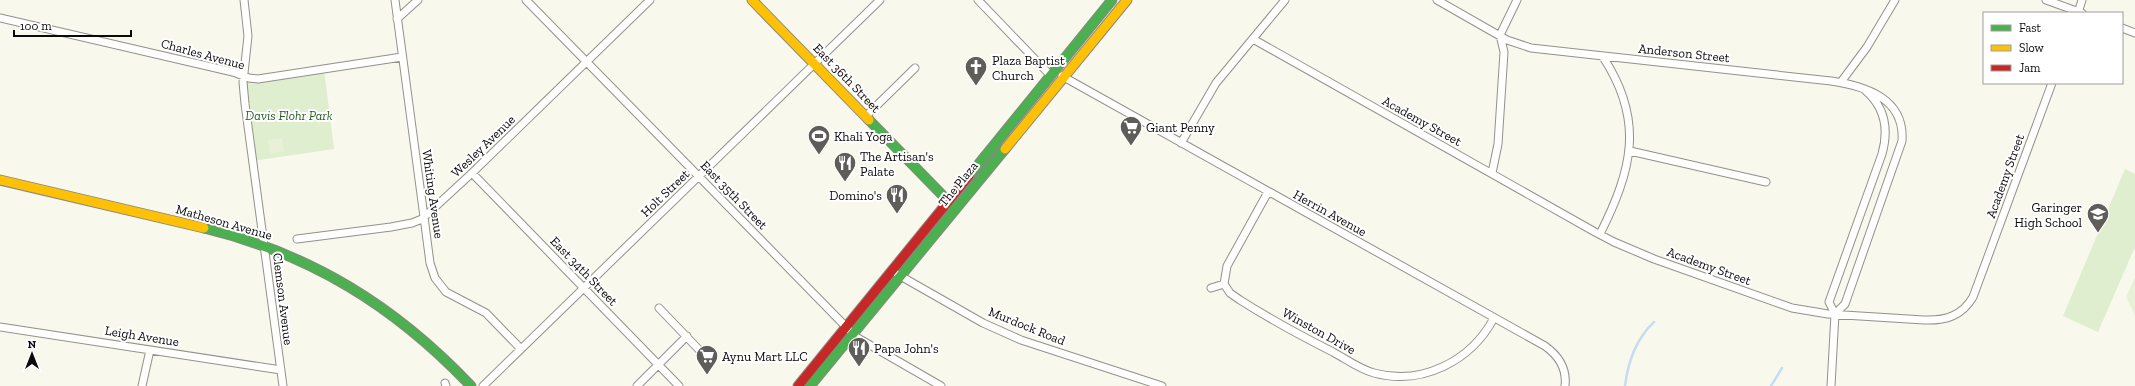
<svg xmlns="http://www.w3.org/2000/svg" width="2135" height="386" font-family="'Zilla Slab',serif">
<style>
.green{fill:#deeece}
.pitch{fill:#e8f1d8}
.lines{fill:none;stroke-linecap:round;stroke-linejoin:round}
.stream{stroke:#c7dcf0;stroke-width:2.5}
.street-casing{stroke:#92918c;stroke-width:9}
.fast-casing{stroke:#888883;stroke-width:11}
.slow-casing{stroke:#888883;stroke-width:11}
.jam-casing{stroke:#888883;stroke-width:11}
.street{stroke:#fefefc;stroke-width:7}
.fast{stroke:#4caf50;stroke-width:9}
.slow{stroke:#ffc107;stroke-width:9}
.jam{stroke:#c62828;stroke-width:9}
.labels{text-anchor:middle;dominant-baseline:central;stroke-width:4;stroke-linejoin:round;paint-order:stroke}
.street-label{font-size:13px;fill:#0a0a0a;stroke:#fff}
.poi-label{font-size:13px;fill:#0a0a0a;stroke:#fff;text-anchor:start}
.park-label{font-size:13px;font-style:italic;fill:#245c20;stroke:#fff}
</style>
<rect width="100%" height="100%" fill="#f9f8ed"/>
<path class="green" d="M324,69L334,149L253,161L243,77Z
M2125,169L2135,174V247L2098,332L2063,316Z"/>
<path class="pitch" d="M282,138L284,152L270,154L268,140Z
M2135,277V316L2126,297Z"/>
<g class="lines">
<path class="stream" d="M1625,386C1628,361 1636,339 1654,322
M1771,386L1782,368"/>
<g class="street-casing">
<path id="street" d="M244,0L248,36L243,82L245,104L283,386
M395,0L424,217L430,263L435,278L446,292L486,313L521,349
M526,0L856,337L941,386
M978,0L1051,76
M1437,0L1507,40L1531,48L1831,81C1865,86 1905,98 1902,141L1845,304L1835,314
M2046,0L2082,13
M2078,13L2082,0
M0,18L233,72L249,78L258,79L402,57
M397,19L418,0
M2122,28L2135,33
M1253,39L1595,232L1614,242L1654,259L1792,308L1828,314L1924,320C1945,321 1962,316 1973,297L2052,83
M1062,76L1545,346C1559,356 1567,369 1565,386
M1841,82L1867,47L1895,0
M866,116L915,68
M1181,143L1216,83L1285,0
M1630,151L1766,182
M472,173L679,386
M1492,173L1498,144L1504,52L1500,35L1517,0
M1268,192L1227,266L1224,284L1230,293L1240,300C1270,319 1301,336 1333,352C1346,359 1359,369 1374,373C1422,386 1471,361 1494,318
M1600,234C1632,170 1645,121 1603,57
M297,239L391,227L412,223L422,219L472,173L650,0
M897,274L983,323L1021,340L1162,386
M1211,288L1224,284
M659,308L706,357
M0,327L281,370
M445,383L446,386
M142,386L150,350
M483,386L880,0
M637,386L687,336
M1831,386L1835,314L1829,302L1882,154C1889,129 1885,107 1865,90"/>
</g>
<g class="fast-casing">
<path id="fast" d="M869,120L952,205
M969,176L1112,0
M204,228C311,254 395,306 471,386
M810,386L1005,149"/>
</g>
<g class="slow-casing">
<path id="slow" d="M752,0L869,120
M1005,149L1127,0
M0,180L204,228"/>
</g>
<g class="jam-casing">
<path id="jam" d="M798,386L969,176"/>
</g>
<use href="#street" class="street"/>
<use href="#fast" class="fast"/>
<use href="#slow" class="slow"/>
<use href="#jam" class="jam"/>
</g>
<defs>
<g id="church-pin" transform="scale(1.15)"><path d="M0 17L-7.5 6A9.5 9.5 0 1 1 7.5 6Z" fill="#5e5d59" stroke="#fff"/><path d="M-1.2-6h2.4v3.5h3.3v2.4h-3.3V6h-2.4V-.1h-3.3v-2.4h3.3Z" fill="#fff"/></g>
<g id="supermarket-pin" transform="scale(1.15)"><path d="M0 17L-7.5 6A9.5 9.5 0 1 1 7.5 6Z" fill="#5e5d59" stroke="#fff"/><path d="M-6-5.5h2.5l.6 2H6L4.5 2H-2.5L-4.4-4H-6ZM-1.5 3.2a1.3 1.3 0 1 0 .1 0ZM3 3.2a1.3 1.3 0 1 0 .1 0Z" fill="#fff"/></g>
<g id="stadium-pin" transform="scale(1.15)"><path d="M0 17L-7.5 6A9.5 9.5 0 1 1 7.5 6Z" fill="#5e5d59" stroke="#fff"/><path d="M0-5a6.5 5 0 1 0 0 10a6.5 5 0 1 0 0-10ZM-3.5-1.8h7v3.6h-7Z" fill="#fff"/></g>
<g id="restaurant-pin" transform="scale(1.15)"><path d="M0 17L-7.5 6A9.5 9.5 0 1 1 7.5 6Z" fill="#5e5d59" stroke="#fff"/><path d="M-5-6h1v4h1v-4h1v4h1v-4h1v5L-1.5 .5V6h-2V.5L-5-1ZM5-6V6H3V1.5H1.5Q1.5-4 5-6Z" fill="#fff"/></g>
<g id="school-pin" transform="scale(1.15)"><path d="M0 17L-7.5 6A9.5 9.5 0 1 1 7.5 6Z" fill="#5e5d59" stroke="#fff"/><path d="M0-5L7-2L0 1L-7-2ZM-4 1L0 2.5L4 1V4Q0 6-4 4Z" fill="#fff"/></g>
</defs>
<g fill-rule="evenodd">
<use href="#church-pin" x="976" y="67"/>
<use href="#supermarket-pin" x="1131" y="127"/>
<use href="#stadium-pin" x="819" y="136"/>
<use href="#restaurant-pin" x="845" y="163"/>
<use href="#restaurant-pin" x="897" y="195"/>
<use href="#school-pin" x="2098" y="214"/>
<use href="#restaurant-pin" x="859" y="348"/>
<use href="#supermarket-pin" x="707" y="356"/>
</g>
<g class="labels">
<g class="street-label">
<text transform="translate(1684 53) rotate(6)">Anderson Street</text>
<text transform="translate(203 54) rotate(15)">Charles Avenue</text>
<text transform="translate(847 78) rotate(46)">East 36th Street</text>
<text transform="translate(1422 121) rotate(29)">Academy Street</text>
<text transform="translate(483 146) rotate(-44)">Wesley Avenue</text>
<text transform="translate(2005 176) rotate(-70)">Academy Street</text>
<text transform="translate(958 184) rotate(-51)">The Plaza</text>
<text transform="translate(665 193) rotate(-44)">Holt Street</text>
<text transform="translate(433 194) rotate(82)">Whiting Avenue</text>
<text transform="translate(734 195) rotate(46)">East 35th Street</text>
<text transform="translate(1330 213) rotate(29)">Herrin Avenue</text>
<text transform="translate(224 222) rotate(16)">Matheson Avenue</text>
<text transform="translate(1709 266) rotate(20)">Academy Street</text>
<text transform="translate(584 271) rotate(46)">East 34th Street</text>
<text transform="translate(283 299) rotate(83)">Clemson Avenue</text>
<text transform="translate(1027 326) rotate(22)">Murdock Road</text>
<text transform="translate(1319 331) rotate(29)">Winston Drive</text>
<text transform="translate(142 336) rotate(9)">Leigh Avenue</text>
</g>
<g class="poi-label">
<text x="992" y="60">Plaza Baptist<tspan x="992" dy="15">Church</tspan></text>
<text x="1146" y="127">Giant Penny</text>
<text x="834" y="136">Khali Yoga</text>
<text x="860" y="156">The Artisan's<tspan x="860" dy="15">Palate</tspan></text>
<text x="882" y="195" text-anchor="end">Domino's</text>
<text x="2082" y="207" text-anchor="end">Garinger<tspan x="2082" dy="15">High School</tspan></text>
<text x="874" y="348">Papa John's</text>
<text x="722" y="356">Aynu Mart LLC</text>
</g>
<g class="park-label">
<text x="289" y="115">Davis Flohr Park</text>
</g>
</g>
<rect x="1983" y="12" width="140" height="72" fill="#ffffff" stroke="#9d9d9d"/>
<rect x="1991" y="25" width="20" height="6" fill="#4caf50" stroke="#9d9d9d"/>
<text x="2019" y="32" font-size="12" fill="#0a0a0a">Fast</text>
<rect x="1991" y="45" width="20" height="6" fill="#ffc107" stroke="#9d9d9d"/>
<text x="2019" y="52" font-size="12" fill="#0a0a0a">Slow</text>
<rect x="1991" y="65" width="20" height="6" fill="#c62828" stroke="#9d9d9d"/>
<text x="2019" y="72" font-size="12" fill="#0a0a0a">Jam</text>
<g transform="translate(32 354)" stroke="#ffffff" stroke-width="3" paint-order="stroke">
<path d="M0-3L7 15L0 10L-7 15Z" fill="#0a0a0a"/>
<text y="-6" font-size="11" font-weight="bold" text-anchor="middle" fill="#0a0a0a">N</text>
</g>
<path d="M14 30v6h117v-6" fill="none" stroke="#0a0a0a" stroke-width="2"/>
<text x="20" y="30" font-size="12" fill="#0a0a0a" stroke="#ffffff" stroke-width="3" paint-order="stroke">100 m</text>
</svg>
